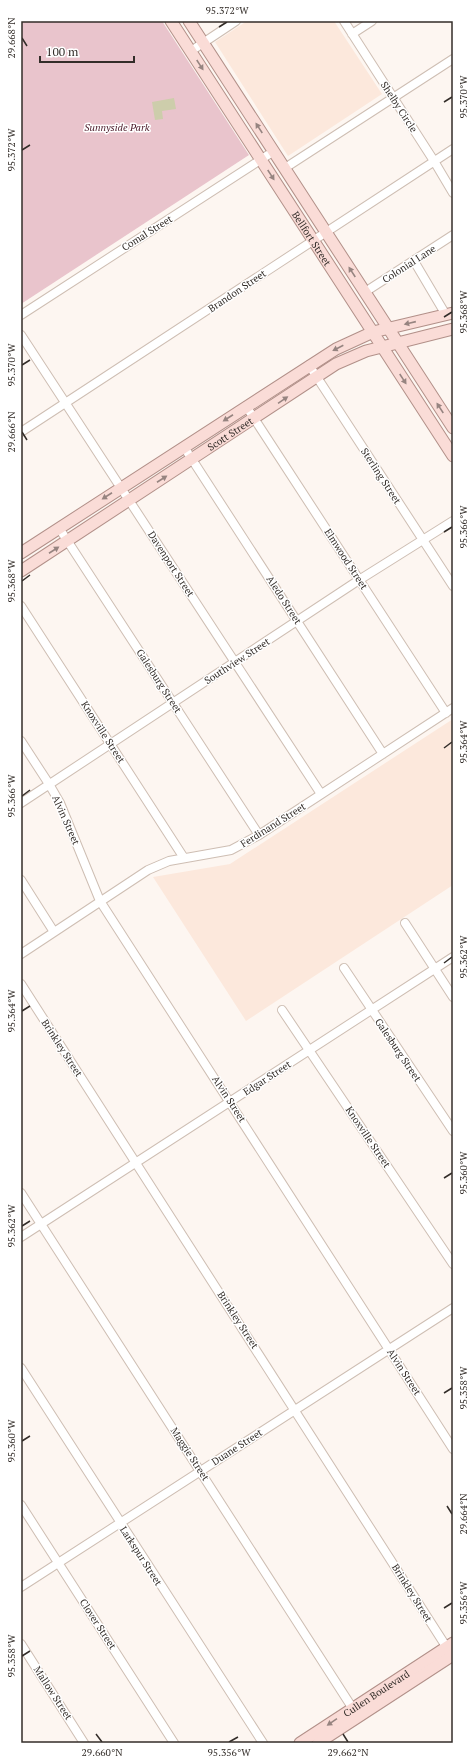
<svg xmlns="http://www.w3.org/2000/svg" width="474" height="1764" font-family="'PT Serif',serif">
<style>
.built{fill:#fce8dc}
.green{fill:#e9c4cc}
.water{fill:#cdcdab}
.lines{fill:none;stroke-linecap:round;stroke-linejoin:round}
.minor-casing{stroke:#cebeb3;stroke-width:10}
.major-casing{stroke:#b29089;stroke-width:13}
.minor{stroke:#fff;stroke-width:8}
.major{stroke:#fadcd7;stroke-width:11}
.oneway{fill:#968480}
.ticks{fill:none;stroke:#332d29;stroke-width:1.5}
.labels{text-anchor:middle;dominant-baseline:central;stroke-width:3;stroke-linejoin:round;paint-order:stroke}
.street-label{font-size:10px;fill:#332d29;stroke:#fff}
.park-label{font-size:10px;font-style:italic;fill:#4a1928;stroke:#fff}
.neatline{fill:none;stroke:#332d29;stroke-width:1.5}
.ticks-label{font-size:10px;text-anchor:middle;fill:#332d29}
</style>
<rect width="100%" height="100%" fill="#fdf6f1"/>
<path class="built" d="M247,21H334L382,94L288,156L215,42Z
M453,719V885L246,1021L153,877L230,864Z"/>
<path class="green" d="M21,21H162L249,155L21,304Z"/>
<path class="water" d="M174,98L176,109L162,111L163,119L155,120L152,102Z"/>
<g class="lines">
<g class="minor-casing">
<path id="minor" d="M344,21L434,161L453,193
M352,34L372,21
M191,51L236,21
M285,168L453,59
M414,261L446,315
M365,292L453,235
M21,315L274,151
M21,335L321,794
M309,365L453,586
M246,406L446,713
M21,432L453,149
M184,447L383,754
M59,528L259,835
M21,606L184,858
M21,741L49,784L60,803L100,901L453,1449
M21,803L359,580L453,521
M21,880L54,932
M405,923L453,997
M21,954L148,870L169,861L231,850L259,835L453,708
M344,968L453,1131
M21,984L449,1651
M282,1010L453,1264
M21,1193L355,1712
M21,1237L453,957
M21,1368L263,1743
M21,1505L174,1743
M21,1587L453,1308
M21,1644L84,1743"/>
</g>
<g class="major-casing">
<g id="major">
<path id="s1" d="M171,21L453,456"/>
<path d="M189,21L453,428"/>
<path d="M21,553L336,349L373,332L453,313"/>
<path id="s2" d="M21,571L336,364L366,351L453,329"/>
<path id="s3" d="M300,1743L453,1643"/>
<path d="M318,1743L453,1655"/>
</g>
</g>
<use href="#minor" class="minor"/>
<use href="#major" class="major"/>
</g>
<defs><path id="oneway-solid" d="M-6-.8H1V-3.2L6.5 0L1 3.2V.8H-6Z"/></defs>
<g class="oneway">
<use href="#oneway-solid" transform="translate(200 65) rotate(57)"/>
<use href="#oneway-solid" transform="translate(259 128) rotate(-123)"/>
<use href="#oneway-solid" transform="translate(271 175) rotate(57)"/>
<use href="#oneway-solid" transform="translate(352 272) rotate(-123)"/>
<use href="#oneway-solid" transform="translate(410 323) rotate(167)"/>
<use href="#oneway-solid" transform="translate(338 348) rotate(153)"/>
<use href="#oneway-solid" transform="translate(403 379) rotate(57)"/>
<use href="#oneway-solid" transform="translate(283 400) rotate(-34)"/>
<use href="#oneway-solid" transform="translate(440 408) rotate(-123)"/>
<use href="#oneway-solid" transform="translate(228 418) rotate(147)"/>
<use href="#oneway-solid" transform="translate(162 479) rotate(-33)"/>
<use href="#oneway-solid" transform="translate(107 496) rotate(147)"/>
<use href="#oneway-solid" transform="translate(54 550) rotate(-33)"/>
<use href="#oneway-solid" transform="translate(332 1722) rotate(146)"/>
</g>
<path class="ticks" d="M219,27L227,22M22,38L27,46M444,102L452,97M22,150L30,145M444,317L452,312M22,365L30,360M22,432L27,440M444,532L452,527M22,581L30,575M444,748L452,742M22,796L30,790M444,963L452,957M22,1011L30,1006M444,1178L452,1173M22,1226L30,1221M444,1393L452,1388M22,1441L30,1436M447,1506L452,1514M444,1608L452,1603M22,1656L30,1651M96,1734L102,1742M343,1734L348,1742M229,1742L238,1737"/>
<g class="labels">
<g class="street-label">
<text transform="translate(399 107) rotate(57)">Shelby Circle</text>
<text transform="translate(147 233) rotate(-32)">Comal Street</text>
<text stroke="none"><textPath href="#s1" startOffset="259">Bellfort Street</textPath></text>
<text transform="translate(409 264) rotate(-33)">Colonial Lane</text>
<text transform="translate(237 291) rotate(-34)">Brandon Street</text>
<text stroke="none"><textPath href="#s2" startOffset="250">Scott Street</textPath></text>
<text transform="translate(381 476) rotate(57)">Sterling Street</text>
<text transform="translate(346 559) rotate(57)">Elmwood Street</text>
<text transform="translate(171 564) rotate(57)">Davenport Street</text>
<text transform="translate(284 600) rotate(57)">Aledo Street</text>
<text transform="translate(237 661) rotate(-33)">Southview Street</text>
<text transform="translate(159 681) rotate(57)">Galesburg Street</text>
<text transform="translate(103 732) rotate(57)">Knoxville Street</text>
<text transform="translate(66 820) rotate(66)">Alvin Street</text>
<text transform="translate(273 825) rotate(-32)">Ferdinand Street</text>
<text transform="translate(62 1048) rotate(57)">Brinkley Street</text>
<text transform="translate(398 1050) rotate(56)">Galesburg Street</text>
<text transform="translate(267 1078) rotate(-33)">Edgar Street</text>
<text transform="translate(229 1099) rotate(57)">Alvin Street</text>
<text transform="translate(368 1137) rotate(56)">Knoxville Street</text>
<text transform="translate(238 1320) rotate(57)">Brinkley Street</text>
<text transform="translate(404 1372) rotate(57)">Alvin Street</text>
<text transform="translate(237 1447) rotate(-33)">Duane Street</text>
<text transform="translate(190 1454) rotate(57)">Maggie Street</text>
<text transform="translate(141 1556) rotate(57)">Larkspur Street</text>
<text transform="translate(412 1593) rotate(58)">Brinkley Street</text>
<text transform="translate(98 1624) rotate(57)">Clover Street</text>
<text transform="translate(53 1693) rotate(57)">Mallow Street</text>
<text stroke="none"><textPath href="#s3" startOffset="91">Cullen Boulevard</textPath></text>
</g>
<g class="park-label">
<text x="117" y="127">Sunnyside Park</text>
</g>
</g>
<rect width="474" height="1764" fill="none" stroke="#ffffff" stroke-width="44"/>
<path d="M40 56v6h94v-6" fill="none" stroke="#332d29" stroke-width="2"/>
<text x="46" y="56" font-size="12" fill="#332d29" stroke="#ffffff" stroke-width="3" paint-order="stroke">100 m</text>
<rect x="22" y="22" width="430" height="1720" class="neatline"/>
<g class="ticks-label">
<text x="227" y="14">95.372°W</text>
<text transform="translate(11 38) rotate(-90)" y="4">29.668°N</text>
<text transform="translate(463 97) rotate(-90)" y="4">95.370°W</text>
<text transform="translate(11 150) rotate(-90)" y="4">95.372°W</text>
<text transform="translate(463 312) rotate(-90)" y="4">95.368°W</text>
<text transform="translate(11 365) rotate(-90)" y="4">95.370°W</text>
<text transform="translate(11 432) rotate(-90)" y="4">29.666°N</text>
<text transform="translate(463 527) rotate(-90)" y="4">95.366°W</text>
<text transform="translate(11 581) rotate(-90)" y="4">95.368°W</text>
<text transform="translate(463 742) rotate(-90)" y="4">95.364°W</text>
<text transform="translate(11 796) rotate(-90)" y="4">95.366°W</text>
<text transform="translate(463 957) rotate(-90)" y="4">95.362°W</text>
<text transform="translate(11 1011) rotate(-90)" y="4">95.364°W</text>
<text transform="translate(463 1173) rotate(-90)" y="4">95.360°W</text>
<text transform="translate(11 1226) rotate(-90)" y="4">95.362°W</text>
<text transform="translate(463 1388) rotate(-90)" y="4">95.358°W</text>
<text transform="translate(11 1441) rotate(-90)" y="4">95.360°W</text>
<text transform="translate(463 1514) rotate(-90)" y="4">29.664°N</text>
<text transform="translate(463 1603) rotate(-90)" y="4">95.356°W</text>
<text transform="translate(11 1656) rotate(-90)" y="4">95.358°W</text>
<text x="102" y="1756">29.660°N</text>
<text x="229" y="1756">95.356°W</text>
<text x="348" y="1756">29.662°N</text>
</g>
</svg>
